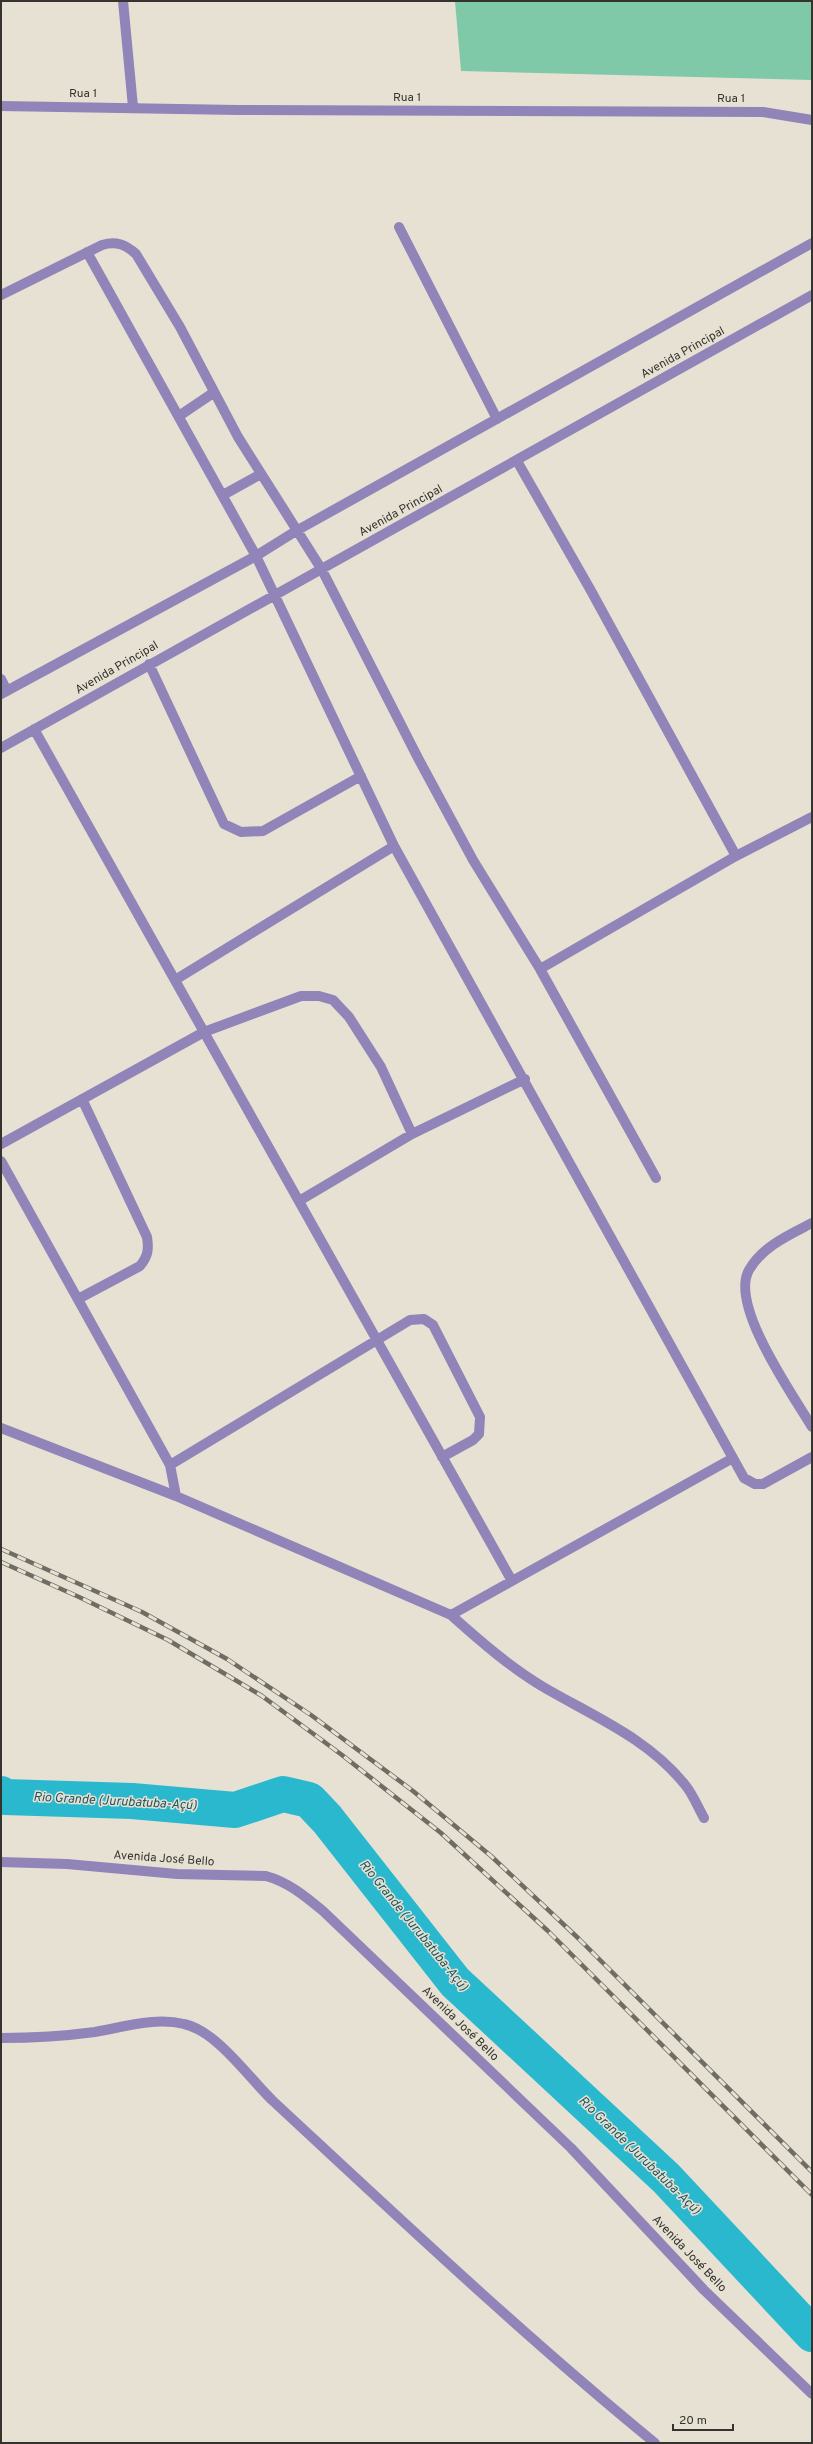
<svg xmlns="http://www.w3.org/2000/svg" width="813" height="2444" font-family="Overpass,sans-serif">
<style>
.green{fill:#7fc9a9}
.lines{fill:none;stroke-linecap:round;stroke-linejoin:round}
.river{stroke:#29b8cd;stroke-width:36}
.minor{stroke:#9184b9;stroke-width:10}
.rail-casing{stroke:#6f6c63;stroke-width:4.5}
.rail{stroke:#e6e1d3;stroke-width:3;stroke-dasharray:9;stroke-linecap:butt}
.labels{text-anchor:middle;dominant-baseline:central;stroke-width:3;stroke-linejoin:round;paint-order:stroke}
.street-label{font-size:12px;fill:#35332d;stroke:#e6e1d3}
.water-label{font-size:13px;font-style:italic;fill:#1f565f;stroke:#e6e1d3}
</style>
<rect width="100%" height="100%" fill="#e6e1d3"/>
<path class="green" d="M455,1H812V80L461,71Z"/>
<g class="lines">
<path class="river" d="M1,1794L5,1797L132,1801L235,1810L283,1794L309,1800L327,1819L455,1982L666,2178L812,2334"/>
<path class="minor" d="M123,1L133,107
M1,106L238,110L763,112L812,120
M399,227L497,419
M87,252L256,556L394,846L744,1478L755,1484H763L812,1457
M1,295L102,245C116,241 125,244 136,254L180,327L238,437L322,570L418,758L473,860L540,969L656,1178
M179,416L213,393
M517,461L590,589L736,856
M223,495L261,474
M149,664L224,824L241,832L263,831L361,776
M1,679L7,691
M1,694L256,556L296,531L812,243
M34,729L512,1581L733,1458
M1,748L812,295
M540,969L736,856L812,817
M175,980L394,846
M1,1144L204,1032L301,996H319L333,1000L349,1017L381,1067L412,1134
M1,1161L170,1465L176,1496L451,1615L512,1581
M299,1201L412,1134L525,1079
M812,1223C789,1235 763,1246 749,1270C729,1305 793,1395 812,1427
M78,1299L140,1266C148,1256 149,1250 147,1237L82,1099
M1,1428L176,1496
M170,1465L410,1320L424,1319L433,1325L480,1417L479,1434L473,1440L442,1457
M451,1615C480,1641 511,1668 545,1688C595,1717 649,1739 686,1786C693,1795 698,1807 704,1818
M1,1862L67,1864L177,1874L266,1876C288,1882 305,1896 323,1911L571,2148L704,2290L812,2394
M1,2038C32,2038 65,2036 95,2032C124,2027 155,2017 184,2024C217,2031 249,2078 273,2101C398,2217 523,2335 655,2443"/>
<g class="rail-casing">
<path id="rail" d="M1,1549L142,1612L227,1659L311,1715L413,1791L491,1856L578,1938L812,2172
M1,1562L79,1597L168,1640L262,1696L342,1755L441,1833L548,1931L812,2195"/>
</g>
<use href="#rail" class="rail"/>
</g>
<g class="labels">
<g class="street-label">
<text x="83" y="94">Rua 1</text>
<text x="407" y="98">Rua 1</text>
<text x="731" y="99">Rua 1</text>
<text transform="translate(683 353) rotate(-29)">Avenida Principal</text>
<text transform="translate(401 511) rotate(-29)">Avenida Principal</text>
<text transform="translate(117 668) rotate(-30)">Avenida Principal</text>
<text transform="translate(164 1859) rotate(4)">Avenida José Bello</text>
<text transform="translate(460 2024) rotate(44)">Avenida José Bello</text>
<text transform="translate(689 2254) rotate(46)">Avenida José Bello</text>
</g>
<g class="water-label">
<text transform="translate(115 1802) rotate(3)">Rio Grande (Jurubatuba-Açú)</text>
<text transform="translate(413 1926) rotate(51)">Rio Grande (Jurubatuba-Açú)</text>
<text transform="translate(639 2156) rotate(44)">Rio Grande (Jurubatuba-Açú)</text>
</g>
</g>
<rect width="813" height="2444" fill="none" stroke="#35332d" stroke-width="4"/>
<path d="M673 2424v6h60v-6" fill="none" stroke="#35332d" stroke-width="2"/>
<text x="679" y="2424" font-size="12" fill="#35332d" stroke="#e6e1d3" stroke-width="3" paint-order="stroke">20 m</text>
</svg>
